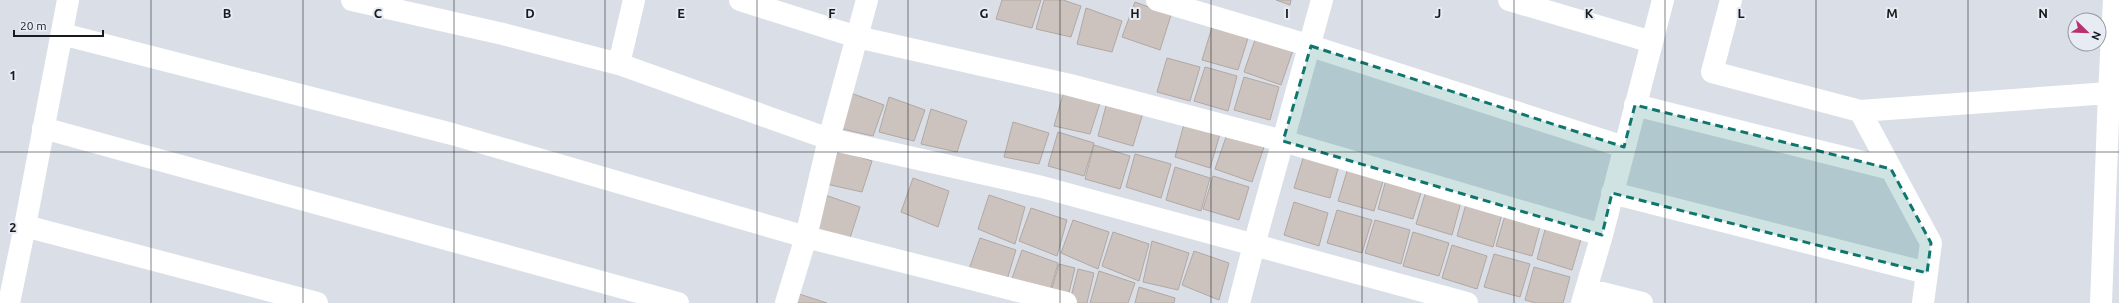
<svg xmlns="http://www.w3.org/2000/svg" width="2119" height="303" font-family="Ubuntu,sans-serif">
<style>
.building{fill:#ccc3be;stroke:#b1a8a4}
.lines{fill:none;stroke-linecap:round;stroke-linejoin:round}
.minor{stroke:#fff;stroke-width:22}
.marked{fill:#0f766e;fill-opacity:0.2;stroke:#0f766e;stroke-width:3;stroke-dasharray:8 5;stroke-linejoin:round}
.grid{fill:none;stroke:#181a1d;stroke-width:1;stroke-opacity:0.55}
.grid-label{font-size:13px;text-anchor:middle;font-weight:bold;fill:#181a1d;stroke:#e7ecf4;stroke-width:4;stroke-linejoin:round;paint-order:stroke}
</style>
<rect width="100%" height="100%" fill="#dadee7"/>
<path class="building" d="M1002,0H1041L1032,28L996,19Z
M1044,0H1063L1081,6L1071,37L1036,29Z
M1276,0H1291L1290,5Z
M1135,2L1171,15L1160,50L1122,37Z
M1086,8L1122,21L1112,52L1077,44Z
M1213,24L1249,35L1238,70L1202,60Z
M1256,37L1293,50L1281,85L1244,72Z
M1167,58L1200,67L1190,101L1157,92Z
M1205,67L1237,76L1228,111L1194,101Z
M1244,77L1279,87L1270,120L1234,110Z
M1064,91L1100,103L1090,134L1054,126Z
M848,92L884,105L873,136L838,128Z
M889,97L925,110L914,141L879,132Z
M1107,102L1143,113L1133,146L1098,136Z
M931,109L967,121L957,152L921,144Z
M1013,122L1049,133L1039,164L1004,157Z
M1184,124L1220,134L1210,168L1175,157Z
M1058,132L1094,143L1084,176L1048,166Z
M1227,134L1264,147L1252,182L1215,169Z
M1094,145L1130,156L1120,189L1085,179Z
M836,149L872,161L862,192L826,184Z
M1135,154L1171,164L1161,198L1126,187Z
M1304,155L1339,165L1330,198L1294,188Z
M1175,167L1210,178L1201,211L1166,200Z
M1348,168L1384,178L1374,211L1338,201Z
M1213,176L1249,187L1239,220L1203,209Z
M1387,176L1423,186L1413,219L1378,209Z
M913,178L949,191L938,227L901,212Z
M1426,191L1461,202L1452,235L1416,224Z
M825,195L860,207L850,238L815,230Z
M989,195L1025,207L1015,244L978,229Z
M1294,202L1328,213L1319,246L1284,235Z
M1466,204L1502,214L1493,247L1457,236Z
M1031,208L1067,220L1057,256L1019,241Z
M1337,210L1372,220L1362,253L1327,243Z
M1506,212L1541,223L1532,256L1496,246Z
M1073,220L1109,232L1098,269L1061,253Z
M1375,220L1410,230L1401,264L1365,253Z
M1546,226L1582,236L1572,270L1537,259Z
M1113,232L1149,244L1139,281L1102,266Z
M1413,232L1449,243L1439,276L1403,266Z
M980,238L1016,250L1006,283L968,272Z
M1152,241L1189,253L1178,290L1143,282Z
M1452,245L1487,256L1477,289L1442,278Z
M1022,250L1058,263L1049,295L1010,284Z
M1194,251L1229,263L1219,300L1182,285Z
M1494,254L1530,264L1520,297L1484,287Z
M1059,264L1075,268L1067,301L1050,295Z
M1534,267L1570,277L1563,303H1536L1525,300Z
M1078,269L1094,273L1087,303H1076L1070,301Z
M1099,271L1135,283L1128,303H1090Z
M1139,287L1175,298L1174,303H1135Z
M799,294L827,303H797Z"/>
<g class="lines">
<path class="minor" d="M352,0L503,34L619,64L829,139L1042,187L1467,303
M740,0L857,37L1070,85L1283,141L1602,235
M1157,0L1311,46L1624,147
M1509,0L1652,42
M1731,0L1712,72L1860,111L1931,243L1923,303
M62,34L452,134L806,237L1066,303
M619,64L634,0
M1635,105L1891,169
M1860,111L2109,93L2114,0
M43,128L678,303
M1612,193L1927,273
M25,226L68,0
M1586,289L1642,303
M9,303L25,226L317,303
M786,303L806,237L829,139L867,0
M1239,303L1254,245L1322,0
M1582,303L1602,235L1663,0
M2101,303L2109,93"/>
</g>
<path class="marked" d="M1311,46L1624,147L1635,105L1891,169L1931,243L1927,273L1612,193L1602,235L1283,141Z"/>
<path class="grid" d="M151,0V303M303,0V303M454,0V303M605,0V303M757,0V303M908,0V303M1060,0V303M1211,0V303M1362,0V303M1514,0V303M1665,0V303M1816,0V303M1968,0V303M0,152H2119"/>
<g class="grid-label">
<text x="227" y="18">B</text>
<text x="378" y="18">C</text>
<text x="530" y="18">D</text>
<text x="681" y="18">E</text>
<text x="832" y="18">F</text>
<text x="984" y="18">G</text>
<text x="1135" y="18">H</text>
<text x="1287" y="18">I</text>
<text x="1438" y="18">J</text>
<text x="1589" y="18">K</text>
<text x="1741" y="18">L</text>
<text x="1892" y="18">M</text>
<text x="2043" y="18">N</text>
<text x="13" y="80">1</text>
<text x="13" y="232">2</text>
</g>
<g transform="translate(2087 32) rotate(113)"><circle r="19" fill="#e7ecf4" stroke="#94989e"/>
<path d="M0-3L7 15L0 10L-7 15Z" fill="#b8306e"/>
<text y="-6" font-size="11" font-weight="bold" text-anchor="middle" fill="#181a1d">N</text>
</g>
<path d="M14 30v6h89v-6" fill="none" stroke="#181a1d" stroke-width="2"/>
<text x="20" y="30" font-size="12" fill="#181a1d" stroke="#e7ecf4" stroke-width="3" paint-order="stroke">20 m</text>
</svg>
